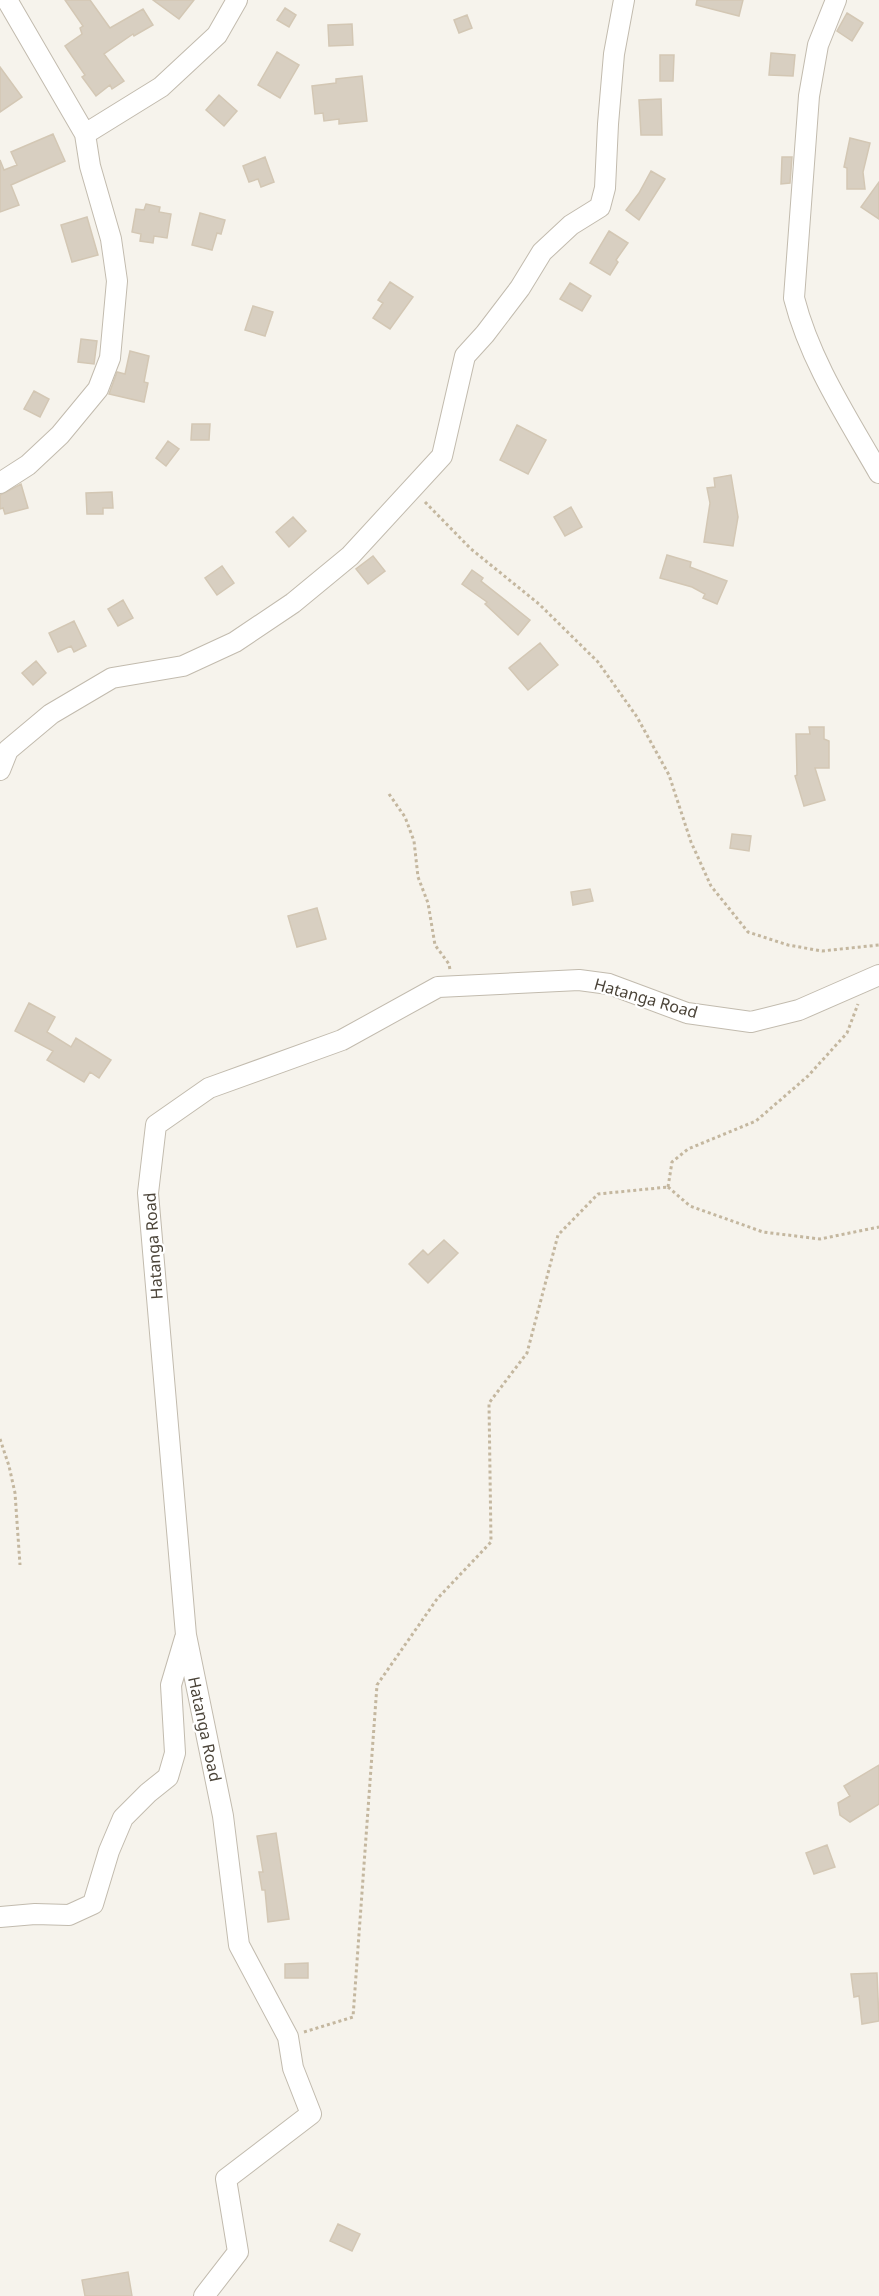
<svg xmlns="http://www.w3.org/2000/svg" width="879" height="2296" font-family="'Noto Sans',sans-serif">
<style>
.building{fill:#d8cfc1;stroke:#d3c7b4;stroke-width:1.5}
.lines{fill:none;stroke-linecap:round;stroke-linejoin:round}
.minor-casing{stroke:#c2bbae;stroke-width:22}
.path{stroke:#c4b79f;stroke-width:3;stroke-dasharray:3 3;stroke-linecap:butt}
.minor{stroke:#fff;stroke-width:20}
.labels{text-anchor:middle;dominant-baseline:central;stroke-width:4.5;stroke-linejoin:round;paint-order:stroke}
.street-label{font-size:16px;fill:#4b4439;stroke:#fff}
</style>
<rect width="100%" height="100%" fill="#f6f3ec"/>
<path class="building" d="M65,0H90L110,28L143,9L153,25L134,36L133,34L104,54L124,81L112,89L110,85L96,96L82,77L85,75L65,46L82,34L80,28L83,26Z
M153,0H194L179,19Z
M697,0H743L739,16L696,5Z
M285,8L296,15L289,27L277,20Z
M847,13L863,23L852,41L837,31Z
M467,15L472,28L459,33L454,20Z
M352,24L353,45L329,46L328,25Z
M277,52L299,65L280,98L258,85Z
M771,53L795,55L793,76L769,75Z
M660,55H674L673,81H660Z
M0,67L22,97L0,112Z
M362,76L367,121L339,124V119L324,121L323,113L315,114L312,86L336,83V79Z
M219,95L237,111L224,126L206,110Z
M661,99L662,135H641L639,100Z
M53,134L65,161L11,185L19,205L0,212V160L4,170L17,165L11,152Z
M850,138L870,143L863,172L865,189H847V168L844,167Z
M265,157L274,182L261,187L258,179L249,182L243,166Z
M782,157H792L790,183L781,184Z
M651,171L665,179L639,220L626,210L639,193Z
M879,182V219L861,207Z
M146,204L160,207L159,212L171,214L167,238L154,236L153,243L140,241L141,234L132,232L136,209L144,210Z
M200,213L225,220L221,234L217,233L212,250L192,245Z
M87,217L98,255L72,262L61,225Z
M609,231L628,243L616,260L618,262L610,275L590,263Z
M390,282L413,297L390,329L373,318L383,303L378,300Z
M570,283L591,296L582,311L560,299Z
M253,306L273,312L265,336L245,330Z
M81,339L97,341L94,364L78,362Z
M130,351L149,356L144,382L148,383L144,402L109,394L117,372L125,374Z
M34,391L49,399L40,417L24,409Z
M192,424H210L209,440H191Z
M517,425L546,440L528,474L500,460Z
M168,441L179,449L166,466L156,458Z
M731,475L738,517L733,546L704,542L710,503L707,488L715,487L714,478Z
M21,484L28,508L5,514L3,508L0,509V495Z
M112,492L113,508H103V514H87L86,493Z
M571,507L582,527L565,536L554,517Z
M293,517L306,531L289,547L276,532Z
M667,555L691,562L690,567L727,581L717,604L703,598L705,594L692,587L660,578Z
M373,556L385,571L368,584L356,569Z
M222,566L234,583L217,595L205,578Z
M472,570L483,578L481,581L530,620L518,635L485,604L487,602L462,584Z
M123,600L133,618L118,626L108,609Z
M74,621L86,646L74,652L71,646L58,652L49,633Z
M540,643L558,665L528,690L509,668Z
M36,661L46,673L33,685L22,673Z
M809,727H824V739L829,741V768H815L825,800L804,806L795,776L797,775L796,734H810Z
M732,834L751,836L749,851L730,848Z
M590,889L593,901L573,905L571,892Z
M317,908L326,939L297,947L288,916Z
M29,1003L55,1017L47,1032L71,1047L76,1038L111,1060L99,1078L90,1072L84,1082L47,1060L53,1051L15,1031Z
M444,1240L458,1253L428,1283L409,1264L423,1250L428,1255Z
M879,1765V1804L850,1822L840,1815L838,1803L850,1796L844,1786Z
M276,1833L289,1919L268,1922L265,1890H262L259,1872H263L257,1836Z
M827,1845L835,1867L814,1874L806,1853Z
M308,1963V1978H285V1964Z
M877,1973L879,2021L862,2024L859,1996L854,1997L851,1974Z
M338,2224L360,2234L352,2251L330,2241Z
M128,2272L132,2296H85L82,2280Z"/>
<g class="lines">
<g class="minor-casing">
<path id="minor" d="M836,0L818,45L809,96L794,298C810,361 847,417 879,473
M85,134L161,87L217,35L237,0
M0,483L28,465L60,435L98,389L110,358L117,281L111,239L90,166L85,134L7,0
M0,770L8,750L51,714L112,678L183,666L235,642L293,603L350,556L442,456L465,356L485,334L520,288L542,252L571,225L600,207L605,188L608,124L614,54L624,0
M0,1917L35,1914L69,1915L93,1904L109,1851L123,1818L148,1793L168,1777L175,1753L171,1685L185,1638
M204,2296L238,2252L226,2179L311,2114L293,2068L288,2037L239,1945L223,1816L186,1635L148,1193L156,1125L209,1088L342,1040L438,987L579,980L609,984L687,1013L751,1022L799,1010L879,975"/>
</g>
<path class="path" d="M425,502L471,549L539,604L598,662L637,717L669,775L691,842L711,886L748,932L788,945L822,951L879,945
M389,794L405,817L414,841L418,877L428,903L435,945L449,964L450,970
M668,1187L672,1162L688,1149L756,1121L808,1076L847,1033L858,1004
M668,1187L690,1206L763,1232L820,1239L879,1227
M0,1439L9,1466L15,1493L20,1565
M304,2032L353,2017L377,1685L437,1599L491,1542L489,1403L527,1353L558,1235L598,1194L668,1187"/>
<use href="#minor" class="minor"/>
</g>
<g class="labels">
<g class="street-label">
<text transform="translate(646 998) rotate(16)">Hatanga Road</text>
<text transform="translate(153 1246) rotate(-94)">Hatanga Road</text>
<text transform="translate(205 1729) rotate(78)">Hatanga Road</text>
</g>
</g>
</svg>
